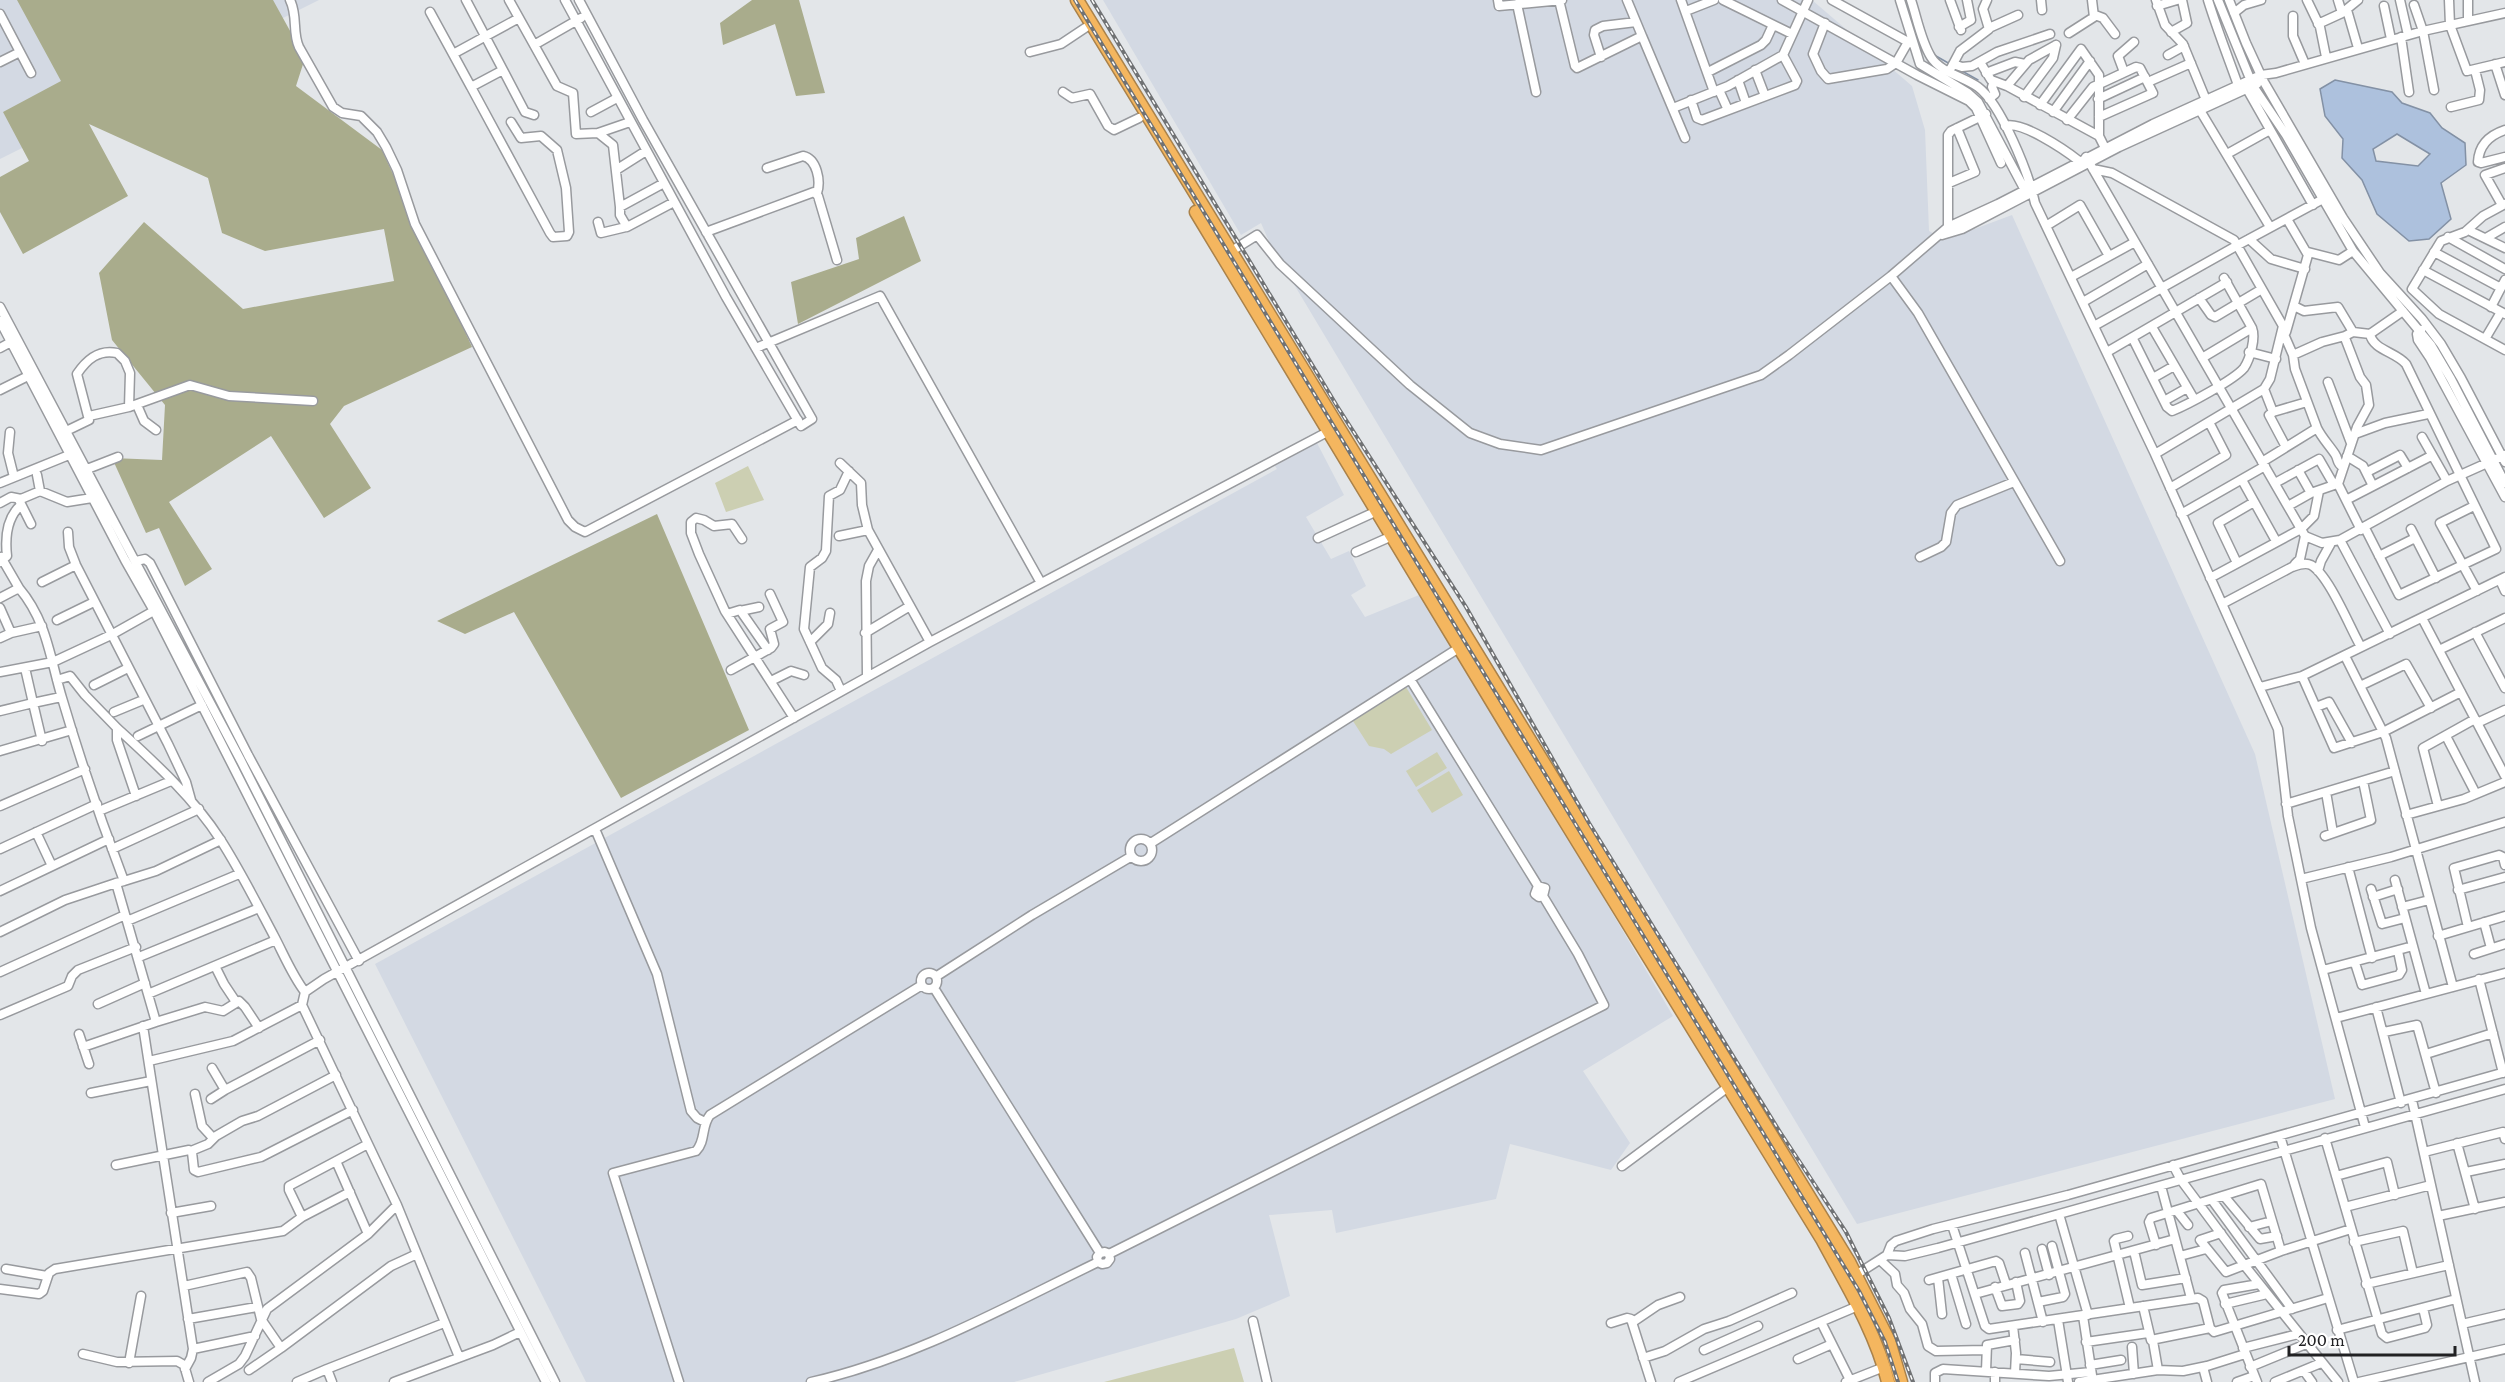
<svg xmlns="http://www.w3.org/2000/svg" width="2505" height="1382" font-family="'Crimson Pro',serif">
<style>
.built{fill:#d3d9e3}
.green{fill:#cccfb2}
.forest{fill:#a9ac8c}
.water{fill:#adc1dd;stroke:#8391a5;stroke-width:1.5;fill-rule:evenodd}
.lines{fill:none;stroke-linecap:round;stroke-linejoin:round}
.stream{stroke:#8391a5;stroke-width:1.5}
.minor-casing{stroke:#989a9e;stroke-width:11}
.highway-casing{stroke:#aa824a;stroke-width:15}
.minor{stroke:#fff;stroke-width:8}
.highway{stroke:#f4b65f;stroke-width:12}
.rail-casing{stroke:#707274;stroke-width:4}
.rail{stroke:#fff;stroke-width:1.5;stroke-dasharray:4.5;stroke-linecap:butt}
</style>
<rect width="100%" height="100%" fill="#e3e6e9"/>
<path class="built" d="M0,0H319L0,159Z
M1103,0H1812L1912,86L1925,130L1929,231L1945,240L2012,215L2255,754L2335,1099L1857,1224L1271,246L1261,223L1241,235Z
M1317,443L1344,495L1306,517L1331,559L1349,551L1366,586L1351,595L1365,617L1424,593L1673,1016L1583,1071L1630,1143L1611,1170L1510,1144L1496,1199L1336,1233L1332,1210L1269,1215L1290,1296L1236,1319L1014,1382H586L375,964L1277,469L1275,466Z"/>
<path class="green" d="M748,466L764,500L726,512L715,483Z
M1406,687L1432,730L1391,754L1384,749L1369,746L1353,721Z
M1437,752L1447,768L1416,787L1406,771Z
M1449,771L1463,795L1432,813L1417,790Z
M1234,1348L1244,1382H1104Z"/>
<path class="forest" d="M17,0H273L305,58L296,86L382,150L472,347L344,406L330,424L371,488L324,518L271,436L169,502L212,569L185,586L159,528L146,533L112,458L162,460L165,405L112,340L99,273L144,222L243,309L394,281L384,229L265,251L222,233L208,178L89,124L128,196L23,254L0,212V177L29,161L3,112L61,81Z
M752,0H799L825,93L796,96L775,24L723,45L720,23Z
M904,216L921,261L798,324L791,282L859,259L856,238Z
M657,514L749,730L621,798L514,612L465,634L437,621Z"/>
<path class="water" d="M2335,80L2392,92L2402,103L2430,113L2442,128L2465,143L2466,165L2441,183L2451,219L2429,239L2409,241L2377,214L2362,180L2342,158L2343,139L2325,116L2320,89ZM2397,134L2430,154L2418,166L2376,161L2373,149Z"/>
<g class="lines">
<path class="stream" d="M1923,26L1928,42
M1936,56L1950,64
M1962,71L1978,80"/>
<g class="minor-casing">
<path id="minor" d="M290,0C298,16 292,32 299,47L333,107L342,113L361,116L377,132L386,147L397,170L415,224L568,520L575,527L585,532L798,420
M509,0L557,86L573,93L576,134L598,133L613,145L620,207L664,183
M565,0L726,297L801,426L812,419L643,120L579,0
M1498,0L1499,6L1562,0
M1559,0L1575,66L1577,68L1642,36L1627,0
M1681,0L1714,92
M1723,0L1792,34
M1782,0L1917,75L1969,101L1976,108L2001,163
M1832,0L1910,43
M1900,0L1920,64L1968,93L1978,102L2027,194
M1911,0C1917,18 1921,41 1931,57C1940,72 1964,77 1978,87C2001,104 2029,174 2035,203L2155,454L2278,729L2288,816L2311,928L2365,1127
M1950,0L1961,30
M2041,0L2042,10
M2156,0L2165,25L2183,44L2206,100
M2208,0C2217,29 2228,57 2238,85
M2218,0L2253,86L2286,135L2353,251L2431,345L2451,379L2505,483
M2229,0L2246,43L2264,82L2343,218L2380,273L2422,319L2441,344L2461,378L2505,462
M2307,0L2320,27L2326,57
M2338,0L2342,13
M2400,0L2408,35
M2449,0L2450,25L2467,71L2505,62
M2468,0V21
M1517,4L1536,92
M2414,5L2423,31L2434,90
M2157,6L2177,0
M2384,6L2391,39
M2347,10L2358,48
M1686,11L1714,0
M430,12L453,54L519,18
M2234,13L2244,5L2261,0
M0,14L31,73
M2095,15L2103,18L2115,34
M2293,16V36L2305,64
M1825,23L1813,54L1821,71L1828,79L1887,69L1896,63L1908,42
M2318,24L2342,13L2358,0
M1959,27L1971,20L1967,0
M1989,28L2018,15
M2171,32L2187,23L2182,0
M2069,33L2094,17L2092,0
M1642,36L1685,138
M2401,37L2409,92
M534,45L581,18
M1030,52L1061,44L1085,28
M453,54L471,87L503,70L466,0
M2168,55L2184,46
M1601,57L1594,35L1595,30L1603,26L1636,22
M0,62L20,52
M1980,62L1991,80L2007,86L2029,60L2056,45
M1953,64L1962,67L1972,66L1997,52L2050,34
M2495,64L2505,95
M1951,68L1960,51L1989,29L1983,9L1987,0
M503,70L525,112L534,115
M1755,70L1765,96
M1708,72L1761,45L1766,40L1772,27
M2124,72L2118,56L2134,42
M1986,73L2015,62L2025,64
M1738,80L1746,103
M2148,82L2191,63
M2007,86L2099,136
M471,87L550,233L553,237L567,236L569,232L566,188L557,150L541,136L521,138L511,122
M2247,89L2313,205
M1719,90L1728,110
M1063,92L1072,98L1090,94L1108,126L1114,130L1139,118
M2024,97L2053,58L2056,45
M1989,99L1995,94L1992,87L1994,81
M2098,99L2145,77
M1691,100L1697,118L1702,120L1795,85L1797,81L1783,55
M2040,105L2081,49L2099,75V136L2105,148
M2198,107L2270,227
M2451,107L2479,100L2480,90L2475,70
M1673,108L1728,86L1783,55L1808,0
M591,112L617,98
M2053,112L2090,61
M2067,120L2093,87L2136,67L2140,68L2153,93L2099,117
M2005,126C2021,120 2065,150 2079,161
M2505,130C2490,135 2479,144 2478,162L2481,163L2505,157
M598,133L630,122
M2227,154L2270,130
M2086,157L2305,536L2322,543L2340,540L2447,481L2505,455
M767,168L803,156C817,159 821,181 817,193
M2093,169L2112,173L2234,240L2283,326L2270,379L2264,389L2155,454
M616,170L646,151
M1949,183L1975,172L1957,128
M2505,204L2483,216L2465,232L2441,241L2412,289L2439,314L2505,350
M2502,205L2485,175L2505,168
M620,207V215L627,227L674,202
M598,222L601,233L626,227
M2046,226L2080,205L2109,256
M1948,227V135L1951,131L1986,114
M2468,230L2505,248
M706,232L814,192L818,196L837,260
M1942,235L1962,229L2119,147L2257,84
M2448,237L2505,269
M2486,238L2505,227
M2249,239L2271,259L2305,269
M1230,252L1257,235L1280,264L1410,385L1470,433L1500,444L1541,450L1761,375L1789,355L1891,276L1948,227L1998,204L2153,124L2261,75L2276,73L2423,31L2505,13
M2308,252L2339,260L2353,251
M2434,252L2501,288
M2423,270L2505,314
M1891,276L1918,313L2060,561
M2071,277L2135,242
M2199,298L2211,315L2215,317L2262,289
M2083,302L2148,264
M2294,306L2304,311L2338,307L2353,332
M0,307L240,759L555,1382
M2491,307L2505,280
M0,321L125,560L154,611L546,1382
M2094,326L2238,245L2323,199
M2152,327L2194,399
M2421,330L2417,334L2418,340L2430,358L2505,497
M2283,332L2293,355
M2286,332L2308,255L2287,219
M2370,334L2403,311
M2133,339L2167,407L2172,411C2187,405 2234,380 2244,368C2250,359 2256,338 2252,328
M2485,339L2501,312
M0,348L11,342
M756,348L880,296L1041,583
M2107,352L2227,282
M2249,352L2276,359
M2202,358L2252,328L2224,278
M2153,378L2174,366
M2328,382L2351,443
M2264,389L2273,412
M0,390L28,376
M2164,401L2187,388
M137,405L144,421L156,430
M89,416L129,407L190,385L229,396L313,401
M2317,428C2322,438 2329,445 2335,454C2339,460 2336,463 2343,467
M10,432L8,453L14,477
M60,434L89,420L77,374C87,359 99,349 117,353L125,361L130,373L129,407
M2355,434L2385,423L2428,414
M2422,437L2447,481
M2286,447L2269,415L2273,412L2307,402
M2347,456L2363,466L2373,486
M2262,462L2317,428L2295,369L2293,355L2322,342L2345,336
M840,463L861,483L862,505L868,530L930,642
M2298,470L2311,493
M82,471L118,457
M2367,472L2400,455L2408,468
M37,475L40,491
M2242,480L2276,541
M0,483L69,455
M2275,483L2319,459L2334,485
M2170,488L2226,455L2209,422
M19,500L31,524
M2346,500L2431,456
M0,503L11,497L21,499L40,491L67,502L92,498
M2288,506L2311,493L2337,484
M2474,506L2440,523L2477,591
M2181,514L2265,466
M2411,529L2436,578
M2361,530L2338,484L2357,427L2369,405L2366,385L2360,377L2345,338V336L2353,332L2370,334C2373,350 2396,352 2406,364L2496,549L2399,595L2365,528
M68,532L69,547L76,565L168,744L186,782L191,800
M839,536L868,530
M1318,538L1377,511
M742,539L732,524L714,526L704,520L696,518L691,522V533L699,554L725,611L794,718
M2340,540L2390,634
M1356,552L1392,536
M2379,556L2415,538
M1,557L19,588
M1920,557L1941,547L1946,542L1951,513L1957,505L2014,482
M136,561L145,559L150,563L248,755L359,961
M0,562L7,556C5,538 6,518 21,505
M2237,563L2218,523L2254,502
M2295,564L2300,559L2305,536
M2318,571L2321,561L2331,543
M2210,578L2301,529L2314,516L2319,491
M2500,580L2505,591
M42,582L76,565
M0,598L19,588C47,621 50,658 62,698C80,759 101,821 124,881L116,883L156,1022L83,1047
M2222,604L2292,567C2298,565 2305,562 2311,565C2329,575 2350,628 2361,647
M0,608L11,633L0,638
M740,611L759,607
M727,614L740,610L768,650
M2422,618L2505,776
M57,620L94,602
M2475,632L2505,688
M11,633L42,626
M865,633L910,606
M810,642L828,624L830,613
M2439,650L2505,618
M2345,656L2386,738L2453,987
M731,670L771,648L774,644L770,629L783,622L770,594
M0,672L53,662L111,635L159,608
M867,676L866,581L869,566L878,550
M2302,676L2334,748L2383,732L2461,692
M1410,679L1538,886
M57,680L70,676L85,695L117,728
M771,681L791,671L804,675
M94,685L128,668
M2360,686L2406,664L2431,708
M2260,687L2302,676L2505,577
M841,691L836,680L822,668L804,629L810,567L822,558L826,551L829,496L840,490L849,471
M2316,707L2329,702L2352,743
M0,711L33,703L25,668
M114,712L143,700
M2477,723L2505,710
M138,736L202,705
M2446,736L2476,794
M42,741L33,703L61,697
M0,751L72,730
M2326,792L2333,833
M136,796L117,740V728C154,762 193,797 220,839C240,870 257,904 274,936C284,955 292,975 305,992L324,979L930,642L1333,429
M2286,804L2395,771
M0,806L85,769
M2438,806L2423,748L2475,719
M99,811L171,781
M2406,815L2464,799L2505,782
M595,829L657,974L691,1111L697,1118L705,1122
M36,832L52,866
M2325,836L2371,820L2363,781
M1130 850a11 11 0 1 1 22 0a11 11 0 1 1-22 0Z
M1151,843L1462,646
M0,849L97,804
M112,849L199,809
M2348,867L2372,958
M2301,879L2391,857L2505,822
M2395,880L2426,994
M124,881L156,871L221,840
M2371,889L2382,924L2405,918
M2458,890L2505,877
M0,891L109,839
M2373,897L2398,889
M2402,907L2429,900
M127,921L239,874
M2484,922L2491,948
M2468,927L2454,868L2499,855L2503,857L2505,865
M0,932L65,900L116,883
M2438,936L2505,916
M2474,954L2505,944
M139,957L259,908
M2355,963L2362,985L2399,975L2402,970L2398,951
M215,966L224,984L236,1002
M2323,970L2413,946
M0,972L125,915
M921 981a8 8 0 1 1 16 0a8 8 0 1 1-16 0Z
M937,976L1032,915L1132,856
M2479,979L2503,1073
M934,988L1100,1253L1097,1257L1098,1262L1102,1264L1107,1263L1110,1259L1109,1254L1105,1252L1100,1253
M305,992L302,1005L397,1205L459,1357
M148,994L276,940
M98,1004L145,983
M2376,1007L2401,1103
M0,1015L68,986L72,976L78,970L136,947
M2336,1018L2505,973
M156,1022L205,1007L223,1011L239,1001L245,1007L259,1028
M143,1026L193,1349L255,1336
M2384,1032L2417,1025L2436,1093
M79,1034L89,1064
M2426,1054L2493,1033
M149,1061L233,1041L302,1005
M212,1068L225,1090L320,1040
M91,1093L151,1081
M195,1094L202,1126L213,1138
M211,1099L225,1090
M2412,1100L2475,1382
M2280,1136L2354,1382
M2325,1138L2382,1334L2387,1338L2425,1328L2427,1325L2423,1308
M2457,1143L2475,1209
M191,1151L208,1144L216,1136L242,1121L258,1116L336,1075
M2424,1152L2503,1132L2505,1139
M336,1161L368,1234
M116,1165L189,1150L192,1152L194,1170L198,1172L261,1157L353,1110
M2173,1165L2181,1180L2245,1266L2338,1382
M1622,1166L1728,1087
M2466,1172L2505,1164
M2336,1176L2387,1162L2395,1195
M2161,1186L2191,1298
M2224,1196L2260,1239L2277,1236
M2212,1200L2292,1309
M2345,1207L2431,1185
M2177,1211L2188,1225
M171,1213L211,1206
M2059,1214L2088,1315
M2438,1216L2505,1202
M302,1217L289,1190V1186L368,1144
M1952,1225L1985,1326L1989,1329L2198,1298L2203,1301L2210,1328L2214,1332L2328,1298
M2249,1227L2272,1221
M2128,1236L2116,1239L2114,1241L2130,1308
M2354,1242L2403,1231L2413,1273
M2156,1245L2149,1222L2151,1218L2261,1184L2281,1251L2226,1272L2200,1240L2221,1233
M2042,1249L2049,1275
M2134,1251L2142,1285L2186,1278
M2281,1251L2351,1229
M2025,1253L2043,1322
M1109,1254L1604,1005L1578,954L1543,896L1539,897L1535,894L1538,886L1545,888L1543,896
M1887,1255L1891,1245L1896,1241L1933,1229L2068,1195L2505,1072
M2180,1256L2206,1249
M1880,1260L1895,1274L1897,1285L1904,1293L1910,1309L1922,1324L1928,1346L1936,1351L1985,1350
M6,1269L47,1276
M1951,1274L1966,1324
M1938,1278L1942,1314
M1929,1280L1996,1261L1999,1263L2006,1284
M1845,1282L1887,1255L1905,1256L1938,1248L2505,1089
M2366,1284L2449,1265
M184,1286L247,1272L251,1278L261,1319L281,1348L391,1266L417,1254
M1995,1287L2002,1306L2018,1304L2020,1301L2016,1282
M0,1289L39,1294L43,1291L49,1273L55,1269L283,1231L302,1217L350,1192
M1975,1294L2175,1239
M2038,1302L2063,1297L2065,1294L2052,1246
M2225,1304L2267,1294
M2143,1306L2151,1340L2210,1328
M2083,1316L2092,1375
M188,1319L257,1307
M2058,1320L2068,1382
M1253,1321L1267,1382
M1633,1322L1658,1305L1680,1297
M1821,1322L1850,1380
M1611,1323L1627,1318L1631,1319L1651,1382
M2462,1324L2505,1314
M2013,1326L2016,1353L2015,1373
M2337,1330L2456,1299
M2153,1341L2158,1370
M2086,1342L2148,1333
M2132,1347L2134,1374
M2243,1348L2298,1334
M1704,1350L1758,1326
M83,1354L117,1362L177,1361L184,1365L189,1382
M1643,1358L1665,1351L1704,1329L1729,1321L1792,1293
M1798,1359L1832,1344
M2016,1359L2050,1362
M129,1363L141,1296
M2090,1365L2121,1360
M2203,1367L2207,1382
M2250,1367L2306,1344
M185,1369L191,1358L193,1349
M249,1370L281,1348
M1986,1371L1987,1345L2015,1340
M2304,1371L2312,1382
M1995,1372V1382
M208,1382L239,1364L245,1356L267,1309L368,1234L397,1205
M297,1382L327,1369
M332,1382L327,1369L444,1323
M394,1382L493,1345L520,1332
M679,1382L613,1173L696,1151C706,1141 701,1126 710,1115L922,985
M811,1382C913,1359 1005,1307 1098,1262
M1679,1382L1858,1306
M1846,1382L1884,1367
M1935,1382V1373L1943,1369L2049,1376L2091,1372
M2079,1382L2158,1370L2183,1371L2207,1366L2245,1354
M2237,1382L2254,1376
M2257,1382L2222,1293L2224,1290L2259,1284
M2275,1382L2321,1363
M2359,1382L2505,1349"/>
</g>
<g class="highway-casing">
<path id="highway" d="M1077,0L1849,1262L1889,1341L1901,1382
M1196,212L1512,735L1822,1239C1846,1284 1876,1332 1888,1382"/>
</g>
<use href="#minor" class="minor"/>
<use href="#highway" class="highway"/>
<g class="rail-casing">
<path id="rail" d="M1075,0L1859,1291L1885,1342L1898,1382
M1092,0L1337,406L1466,607L1589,823L1780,1132L1846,1232L1889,1318L1913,1382"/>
</g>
<use href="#rail" class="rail"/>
</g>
<path d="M2289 1346v9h166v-9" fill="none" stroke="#212123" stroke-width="3"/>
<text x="2298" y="1346" font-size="18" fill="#212123" stroke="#ffffff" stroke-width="4.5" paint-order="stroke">200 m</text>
</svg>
